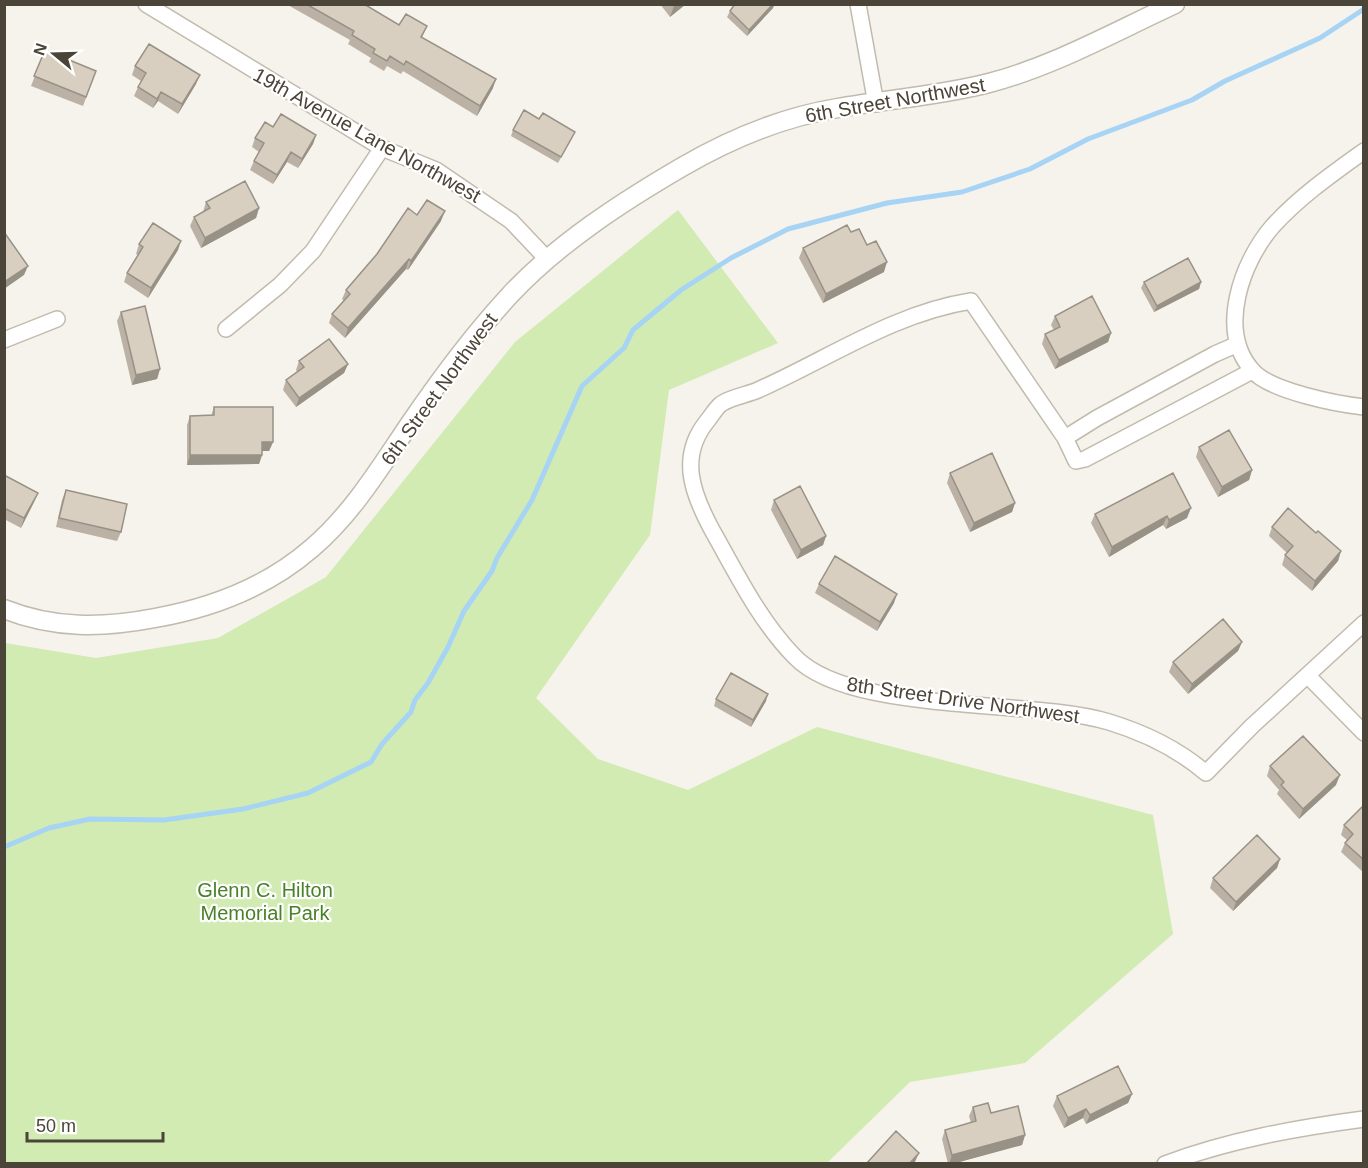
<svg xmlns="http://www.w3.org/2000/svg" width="1368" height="1168" font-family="Arial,sans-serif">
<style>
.green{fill:#d1ebb3}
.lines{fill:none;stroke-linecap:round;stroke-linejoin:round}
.stream{stroke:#a7d4f4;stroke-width:5}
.minor-casing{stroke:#c2bbad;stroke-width:18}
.tertiary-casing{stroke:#c2bbad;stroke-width:21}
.minor{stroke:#fff;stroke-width:15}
.tertiary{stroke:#fff;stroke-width:18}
.wall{fill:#bbb2a5}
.shaded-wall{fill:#989186}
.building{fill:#d9cfc0;stroke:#989186;stroke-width:1.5}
.labels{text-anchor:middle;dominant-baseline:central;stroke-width:4.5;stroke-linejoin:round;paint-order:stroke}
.street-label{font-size:20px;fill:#4b4438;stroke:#fff}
.park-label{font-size:20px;fill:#498128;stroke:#fff}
</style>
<rect width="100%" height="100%" fill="#f6f3ec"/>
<path class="green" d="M678,210L778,343L669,390L650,535L536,698L598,759L688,790L817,727L1153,815L1173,934L1025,1063L910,1082L827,1163H5V643L96,658L218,638L326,577L515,342Z"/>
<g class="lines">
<path class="stream" d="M4,847L49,828L90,819L164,820L243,809L308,793L371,762L382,744L411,712L415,700L428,683L448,647L464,611L492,571L497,558L532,500L582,386L624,348L633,330L681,290L731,258L788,229L887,203L962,192L1030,169L1088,139L1192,100L1225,81L1320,38L1364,9"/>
<g class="minor-casing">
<path id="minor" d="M146,4L382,148L436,170L511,221L547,259
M858,4L876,104
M1364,151C1332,174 1299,197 1272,227C1242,262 1217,330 1252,370C1269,391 1337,404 1364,407
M226,329L280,285L313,251L382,148
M4,340L57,319
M1238,344L1215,354L1097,418L1065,438L1076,461L1085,459L1252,371
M1065,438L971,301C894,313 828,359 758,390C747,395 731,397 721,404C716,408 712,415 708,420C678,456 692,493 712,530C737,574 759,620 794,656C849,715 1030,698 1109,722C1145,733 1178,749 1206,773L1252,726L1364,623
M1308,676L1364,733
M1165,1164C1229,1140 1296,1128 1364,1119"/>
</g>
<g class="tertiary-casing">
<path id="tertiary" d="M4,609C54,629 103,628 155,618C212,608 267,587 312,548C353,513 381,466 411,422C441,378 473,335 509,296C557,244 622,202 682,167C730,139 783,117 838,108C889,99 939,96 989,83C1054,66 1114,32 1175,4"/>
</g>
<use href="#minor" class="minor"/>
<use href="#tertiary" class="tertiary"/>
</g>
<path class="wall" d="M286,4H364L399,25L427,26L422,38L493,88L477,116L403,71L401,74L387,66L384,71L369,62L371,58L348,44L350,40Z
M660,4H686L670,17Z
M773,8L747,36L727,17L730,11Z
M45,50L96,71L83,106L31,86Z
M135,66L196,84L178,114L158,101L153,108L134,96L138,87L141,81L132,75Z
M273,127L316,135L313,144L298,168L287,162L273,184L250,170L254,161L259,152L252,147L255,138Z
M513,130L572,138L558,163L511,136Z
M206,202L259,208L256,218L201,248L190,226L194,217L203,212Z
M417,215L441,221L408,270L406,269L345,338L329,323L332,314L344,301L342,299L346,290Z
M851,232L867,245L884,272L823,303L799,258L803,248Z
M139,244L178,250L148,298L124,282L127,273L138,255L136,254Z
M1144,282H1201L1199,289L1154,312L1141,288Z
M121,312L160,369L157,379L132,385L117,321Z
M1055,316L1111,333L1108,342L1055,369L1042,344L1045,334L1054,330L1051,325Z
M299,361L348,364L344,373L296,407L283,390L286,380L297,372L296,370Z
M214,407L273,442L269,451H262V455L259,464L187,465V425L190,416H211Z
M1199,447L1252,470L1249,480L1218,497L1196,457Z
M950,473L1015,503L1012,512L970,532L947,483Z
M1173,473L1187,518L1166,529L1163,525L1109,557L1091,523L1095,514Z
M4,475L38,493L34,502L21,528L4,519Z
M66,490L121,532L117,541L56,527L62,500Z
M774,500L826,536L823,545L797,559L771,510Z
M1272,527L1341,551L1338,561L1312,591L1282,565L1285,555L1287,553L1269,536Z
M819,584L894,603L877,631L815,593Z
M1242,642L1238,651L1188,694L1169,672L1173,662Z
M716,699L766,701L751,727L714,706Z
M1270,766L1336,785L1299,819L1277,794L1279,790L1267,776Z
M1364,805V873L1341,852L1345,843L1347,840L1341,835L1344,825Z
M1280,859L1277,868L1233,911L1210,888L1213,878Z
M1132,1094L1128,1103L1086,1124L1083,1118L1064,1128L1053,1106L1057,1096Z
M973,1107L991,1113L1025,1135L1022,1145L952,1164H948L942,1139L945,1130L971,1123L969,1116Z"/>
<path class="shaded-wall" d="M675,4H686L670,17L674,6Z
M773,4H775L773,8L747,36L749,30Z
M200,75L196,84L178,114L182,104Z
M496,79L493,88L477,116L480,106Z
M161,92L158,101L153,108L157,99Z
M316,135L313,144L298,168L302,159Z
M291,152L287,162L273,184L277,175Z
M259,208L256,218L201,248L205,238Z
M445,211L441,221L408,270L411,261Z
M181,241L178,250L148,298L151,288Z
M409,259L406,269L345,338L348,328Z
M887,262L884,272L823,303L826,294Z
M28,266L24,275L4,289V282Z
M1201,282L1199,289L1154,312L1157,306Z
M1111,333L1108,342L1055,369L1059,360Z
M348,364L344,373L296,407L299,398Z
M160,369L157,379L132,385L136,375Z
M262,442H273L269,451H259Z
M190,455H262L259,464L187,465Z
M1252,470L1249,480L1218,497L1222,487Z
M38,493L34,502L21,528L24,518Z
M1015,503L1012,512L970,532L974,523Z
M1191,508L1187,518L1166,529L1169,520Z
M1167,516L1163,525L1109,557L1112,547Z
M826,536L823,545L797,559L801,550Z
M1341,551L1338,561L1312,591L1315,581Z
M897,594L894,603L877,631L880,622Z
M1242,642L1238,651L1188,694L1192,684Z
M768,694L766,701L751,727L753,720Z
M1340,775L1336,785L1299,819L1303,809Z
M1280,859L1277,868L1233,911L1236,902Z
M1132,1094L1128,1103L1086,1124L1090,1115Z
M1086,1109L1083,1118L1064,1128L1068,1118Z
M1025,1135L1022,1145L952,1164H949L952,1155Z
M919,1153L914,1164H909Z"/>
<path class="building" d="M306,4H364L399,25L406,14L427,26L421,37L496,79L480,106L406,61L404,65L390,56L387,61L373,53L375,49L352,35L354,31Z
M735,4H773L749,30L730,11Z
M149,44L200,75L182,104L161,92L157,99L138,87L146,73L135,66Z
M45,50L96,71L86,97L34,76Z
M524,110L539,119L543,113L575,132L561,157L513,130Z
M281,114L316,135L302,159L291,152L277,175L254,161L264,143L255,138L265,122L273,127Z
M245,181L259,208L205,238L194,217L210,208L206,202Z
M427,200L445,211L411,261L409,259L348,328L332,314L350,294L346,290L377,254L408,208L417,215Z
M153,223L181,241L151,288L127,273L143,247L139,244Z
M847,225L851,232L859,229L867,245L876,241L887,262L826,294L803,248Z
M4,232L28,266L4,282Z
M1188,258L1201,282L1157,306L1144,282Z
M1092,296L1111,333L1059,360L1045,334L1060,327L1055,316Z
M145,306L160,369L136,375L121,312Z
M329,339L348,364L299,398L286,380L304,367L299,361Z
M214,407H273V442H262V455H190V416L214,415Z
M1229,430L1252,470L1222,487L1199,447Z
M992,453L1015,503L974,523L950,473Z
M1173,473L1191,508L1169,520L1167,516L1112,547L1095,514Z
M4,475L38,493L24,518L4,508Z
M800,486L826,536L801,550L774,500Z
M66,490L127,504L121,532L59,518Z
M1288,508L1316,533L1318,531L1341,551L1315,581L1285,555L1293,546L1272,527Z
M835,556L897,594L880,622L819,584Z
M1223,619L1242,642L1192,684L1173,662Z
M731,673L768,694L753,720L716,699Z
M1303,736L1340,775L1303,809L1281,785L1284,782L1270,766Z
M1364,805V860L1345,843L1353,834L1344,825Z
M1257,835L1280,859L1236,902L1213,878Z
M1118,1066L1132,1094L1090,1115L1086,1109L1068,1118L1057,1096Z
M988,1103L991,1113L1018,1106L1025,1135L952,1155L945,1130L976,1121L973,1107Z
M896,1131L919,1153L909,1164H866Z"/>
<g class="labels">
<g class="street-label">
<text transform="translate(895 100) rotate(-10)">6th Street Northwest</text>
<text transform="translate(367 135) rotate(29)">19th Avenue Lane Northwest</text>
<text transform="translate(439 389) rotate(-54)">6th Street Northwest</text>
<text transform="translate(963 700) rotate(8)">8th Street Drive Northwest</text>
</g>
<g class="park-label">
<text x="265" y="890">Glenn C. Hilton<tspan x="265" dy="23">Memorial Park</tspan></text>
</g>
</g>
<rect width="1368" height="1168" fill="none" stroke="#4b4438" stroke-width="12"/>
<g transform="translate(54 54) rotate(289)" stroke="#ffffff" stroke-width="4.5" paint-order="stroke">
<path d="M0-4.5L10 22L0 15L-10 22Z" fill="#4b4438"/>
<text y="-9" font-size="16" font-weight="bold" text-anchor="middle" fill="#4b4438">N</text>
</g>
<path d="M27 1132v9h136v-9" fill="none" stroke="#4b4438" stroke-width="3"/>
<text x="36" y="1132" font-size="18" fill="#4b4438" stroke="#ffffff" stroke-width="4.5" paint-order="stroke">50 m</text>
</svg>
